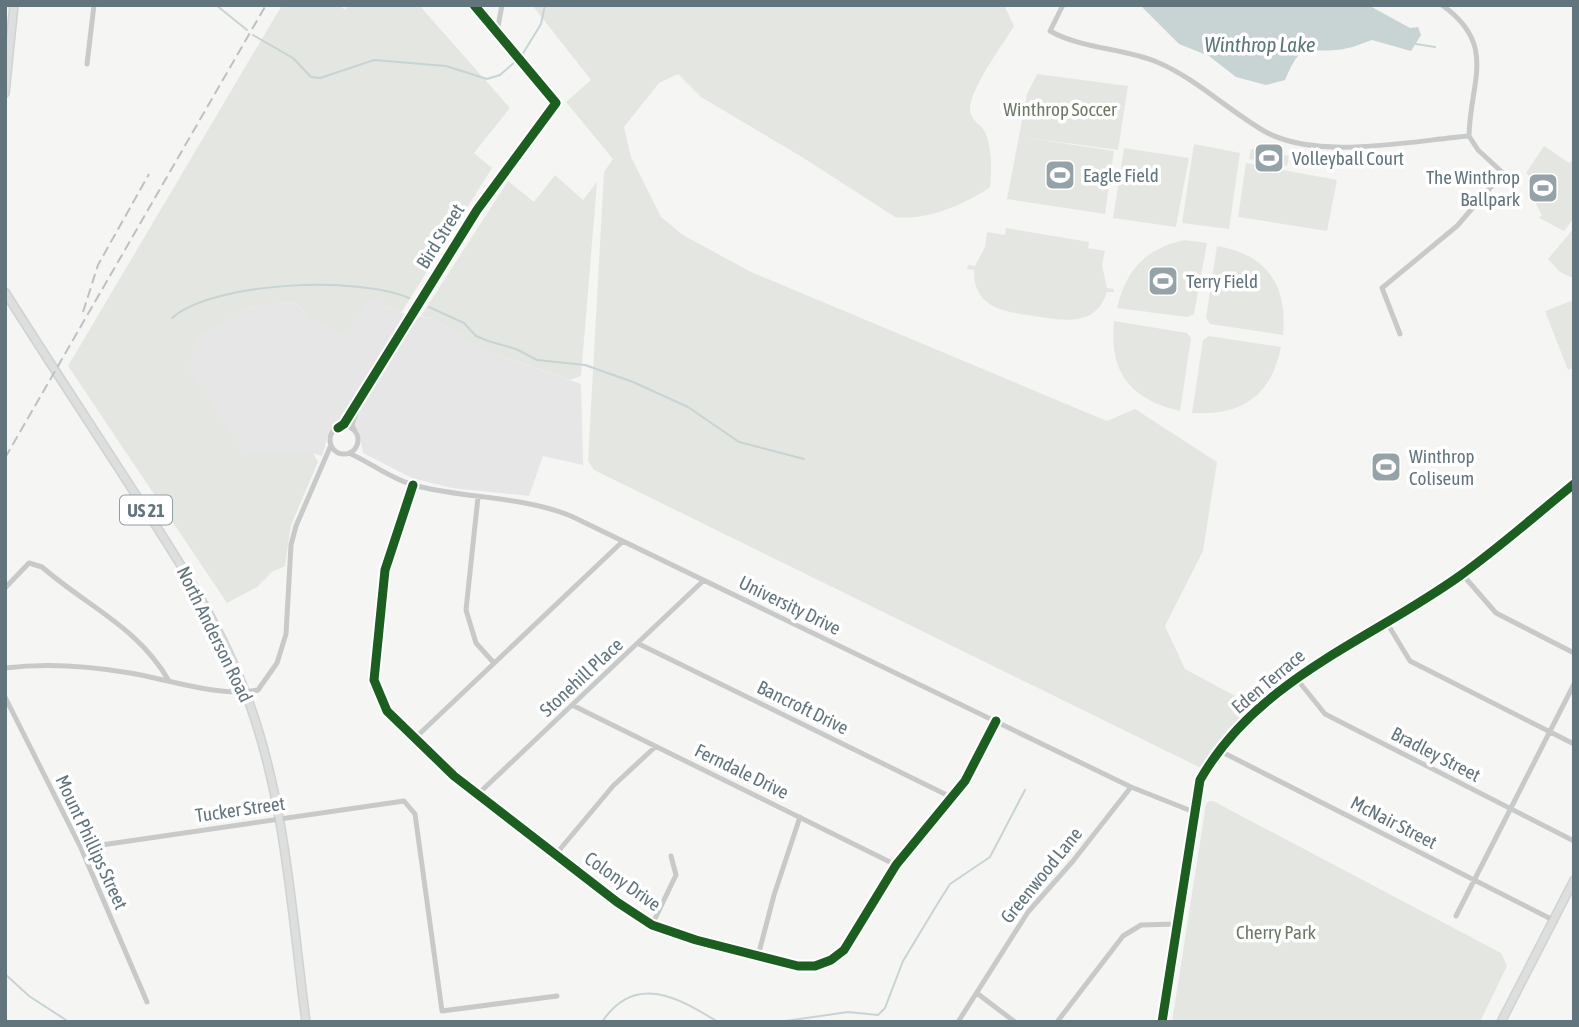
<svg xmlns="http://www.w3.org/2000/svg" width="1579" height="1027" font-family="'Asap Condensed',sans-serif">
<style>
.built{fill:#e5e6e5}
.green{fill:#e4e7e1}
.water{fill:#c8d3d4}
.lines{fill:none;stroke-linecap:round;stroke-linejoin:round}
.stream{stroke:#c8d3d4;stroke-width:2}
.major-casing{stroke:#d1d2d2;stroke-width:10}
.minor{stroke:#c8caca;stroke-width:5}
.major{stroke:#dddede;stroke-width:7}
.rail{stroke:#bec0c1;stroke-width:2;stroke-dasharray:10 5;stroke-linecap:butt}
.cycleway-casing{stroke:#fff;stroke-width:13}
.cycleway{stroke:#1b5e20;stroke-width:9}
.labels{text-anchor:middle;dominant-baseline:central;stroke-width:7;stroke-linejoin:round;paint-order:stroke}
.shield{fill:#fff;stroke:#919ea4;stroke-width:2}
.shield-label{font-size:18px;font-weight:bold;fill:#62757d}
.park-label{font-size:19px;fill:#6c7a65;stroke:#fff}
.poi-label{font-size:19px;fill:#62757d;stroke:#fff;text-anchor:start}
.street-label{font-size:19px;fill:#62757d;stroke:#fff}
.water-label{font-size:21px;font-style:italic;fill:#5d7678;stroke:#fff}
</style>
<rect width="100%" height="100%" fill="#f5f5f4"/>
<path class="built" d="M370,299L401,313L434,319L484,350L581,384L583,465L543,456L529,496L452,488L412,478L363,453L359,432L355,427L342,423L329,432L322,456L312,453L245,454L191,371L195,340L251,307L294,302L310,318Z"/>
<path class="green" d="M282,5H339L345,10L349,5H419L510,108L474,153L492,168L401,313L370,299L347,335L310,318L294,302L251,307L195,340L191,371L245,453H313L318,462L291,525L285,566L272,572L257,587L227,603L68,366Z
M532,5H1004L1014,26C1003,44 970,89 970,109C970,120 981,124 985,132C992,148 992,170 990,187C965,205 925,221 895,217L802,157L701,97L678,74L659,83L624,127L631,157L661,217L683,235L751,272L1107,421L1135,409L1217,462L1203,551L1165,626L1185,669L1252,705L1227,731L1201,768L594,470L588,461L604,172L613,159L566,102L591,80Z
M1037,74L1128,86L1118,150L1022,137L1114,151L1105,214L1007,199L1027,94Z
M1194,144L1240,153L1229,229L1182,223Z
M1544,146L1569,163L1574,158V218L1564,231L1539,218L1542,215L1534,200H1530L1528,190L1535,180L1526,173Z
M1124,148L1189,158L1176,227L1113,218Z
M1251,149L1289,156L1287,166L1249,159Z
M1246,163L1337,180L1327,231L1238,217Z
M555,175L583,200L597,182L581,376L570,380L484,350L434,319L421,316L508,181L534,202Z
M1006,228L1089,242L1088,248L1105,251L1102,265L1107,288L1114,289V292H1107C1096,327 1064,321 1034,316C1005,312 973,308 974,270L967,269L968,265L975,266L985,247L987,232L1005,235Z
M1574,228V278H1572L1560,272L1548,259Z
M1184,240L1207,243L1194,314L1187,317L1117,308C1126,270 1145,249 1184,240Z
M1217,246C1267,254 1288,286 1283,335L1210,324L1206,318Z
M1574,300V368L1568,370L1545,311Z
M1114,321L1187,333L1191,338L1180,411C1130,399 1109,373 1114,321Z
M1209,336L1281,347C1271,397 1241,416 1192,413L1203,340Z
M1209,801H1213L1501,953L1507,966L1480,1022H1172L1206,804Z"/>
<path class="water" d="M1140,5H1368L1410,28L1418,27L1421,35L1411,51L1372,40C1360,44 1350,49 1336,50C1303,53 1302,41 1285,80L1266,85L1236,77L1209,56L1179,44Z"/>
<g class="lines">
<path class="stream" d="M216,5L247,30
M253,35L293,58L311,77L320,78L374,60L446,66L487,79L500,75L516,61
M1416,44L1435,47
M522,55L541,24L545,5
M429,307L464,323L476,336L488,341L516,349L537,360L585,365L633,382L688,407L739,442L804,459
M172,318C213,281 361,276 409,298
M5,974L29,996L69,1022
M602,1022C635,972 679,998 718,1022
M779,1022L848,1012L878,1015L885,1008L903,961L938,903L950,884L990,857L1025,790"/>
<g class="major-casing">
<path id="major" d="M5,93L14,5
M5,292C47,359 91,425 134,492C178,559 223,628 250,705C286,806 292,916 306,1022
M1501,1022L1574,880"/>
</g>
<path class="minor" d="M1063,5L1050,31C1082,49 1123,48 1157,62C1195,78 1228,110 1264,131C1316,161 1410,141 1469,136
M497,32L502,5
M87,64L94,5
M1400,334L1382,288L1457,226L1503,173L1478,150L1469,136C1470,81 1498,45 1442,5
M330 440a14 14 0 1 1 28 0a14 14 0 1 1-28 0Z
M338,428L344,424L477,210L556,103L474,5
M355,431L352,425L359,404
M349,453C371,463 393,480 417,486C469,499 521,496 571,516L1131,787L1194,812
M413,485L385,570L374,680L387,711L454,776L617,902L652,925L696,940L798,966H815L831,960L844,950L896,865L965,781L996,721
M478,497L466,610L476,643L494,663
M1462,574L1496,613L1574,653
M5,588L29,563L42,567C88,607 138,627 169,681
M1387,623L1410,661L1574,744
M639,644L953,798
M5,668C46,663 89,666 130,673C166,679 222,698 258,690L277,663L286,634L291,545L296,526L331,445
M1296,678L1325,714L1574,841
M5,697L81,848L147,1002
M574,706L896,865
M414,739L622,542
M1220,751L1553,920
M478,794L703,581
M81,848L404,801L415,814L442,1011L557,996
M556,854L613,786L655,747
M1456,916L1574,684
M652,925L676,875L671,856
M758,956L774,895L800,817
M978,994L1015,1022
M958,1022L1028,912L1073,861L1131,787
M1057,1022L1123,936L1141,925L1176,924
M1162,1022L1200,780C1258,678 1371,640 1461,575C1500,547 1537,514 1574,484"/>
<use href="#major" class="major"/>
<path class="rail" d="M83,312L98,265L149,174
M5,458L266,5"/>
<g class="cycleway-casing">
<path id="cycleway" d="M338,428L344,424L477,210L556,103L474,5
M413,485L385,570L374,680L387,711L454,776L617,902L652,925L696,940L798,966H815L831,960L844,950L896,865L965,781L996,721
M1162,1022L1200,780C1258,678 1371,640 1461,575C1500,547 1537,514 1574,484"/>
</g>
<use href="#cycleway" class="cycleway"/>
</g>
<defs>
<g id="stadium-square" transform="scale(1.575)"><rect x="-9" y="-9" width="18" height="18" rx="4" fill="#95a2a7" stroke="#fff"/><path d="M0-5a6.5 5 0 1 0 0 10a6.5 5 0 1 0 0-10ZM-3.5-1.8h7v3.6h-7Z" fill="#fff"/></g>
</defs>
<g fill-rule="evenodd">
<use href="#stadium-square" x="1269" y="158"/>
<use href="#stadium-square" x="1060" y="175"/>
<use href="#stadium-square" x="1543" y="188"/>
<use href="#stadium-square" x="1163" y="281"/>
<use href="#stadium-square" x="1386" y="467"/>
</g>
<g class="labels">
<rect class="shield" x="120" y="495.5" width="52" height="29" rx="5"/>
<g class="shield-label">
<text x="146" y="510">US 21</text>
</g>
<g class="park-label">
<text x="1060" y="109">Winthrop Soccer</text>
<text x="1276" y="932">Cherry Park</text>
</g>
<g class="poi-label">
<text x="1292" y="158">Volleyball Court</text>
<text x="1083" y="175">Eagle Field</text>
<text x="1520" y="177" text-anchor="end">The Winthrop<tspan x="1520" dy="22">Ballpark</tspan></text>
<text x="1186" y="281">Terry Field</text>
<text x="1409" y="456">Winthrop<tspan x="1409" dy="22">Coliseum</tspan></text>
</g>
<g class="street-label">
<text transform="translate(440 236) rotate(-58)">Bird Street</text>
<text transform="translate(790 605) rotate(26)">University Drive</text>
<text transform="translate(215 634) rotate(64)">North Anderson Road</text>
<text transform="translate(581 677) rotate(-43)">Stonehill Place</text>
<text transform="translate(1268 681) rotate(-40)">Eden Terrace</text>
<text transform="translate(803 707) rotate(26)">Bancroft Drive</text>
<text transform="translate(1436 754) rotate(27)">Bradley Street</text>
<text transform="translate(742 771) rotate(26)">Ferndale Drive</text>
<text transform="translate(240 809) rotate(-8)">Tucker Street</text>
<text transform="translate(1394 822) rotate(27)">McNair Street</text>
<text transform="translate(92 842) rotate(65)">Mount Phillips Street</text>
<text transform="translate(1041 875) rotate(-51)">Greenwood Lane</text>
<text transform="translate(623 881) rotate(35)">Colony Drive</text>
</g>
<g class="water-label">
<text x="1260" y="44">Winthrop Lake</text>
</g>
</g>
<rect width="1579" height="1027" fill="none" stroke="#62757d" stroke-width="14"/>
</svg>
